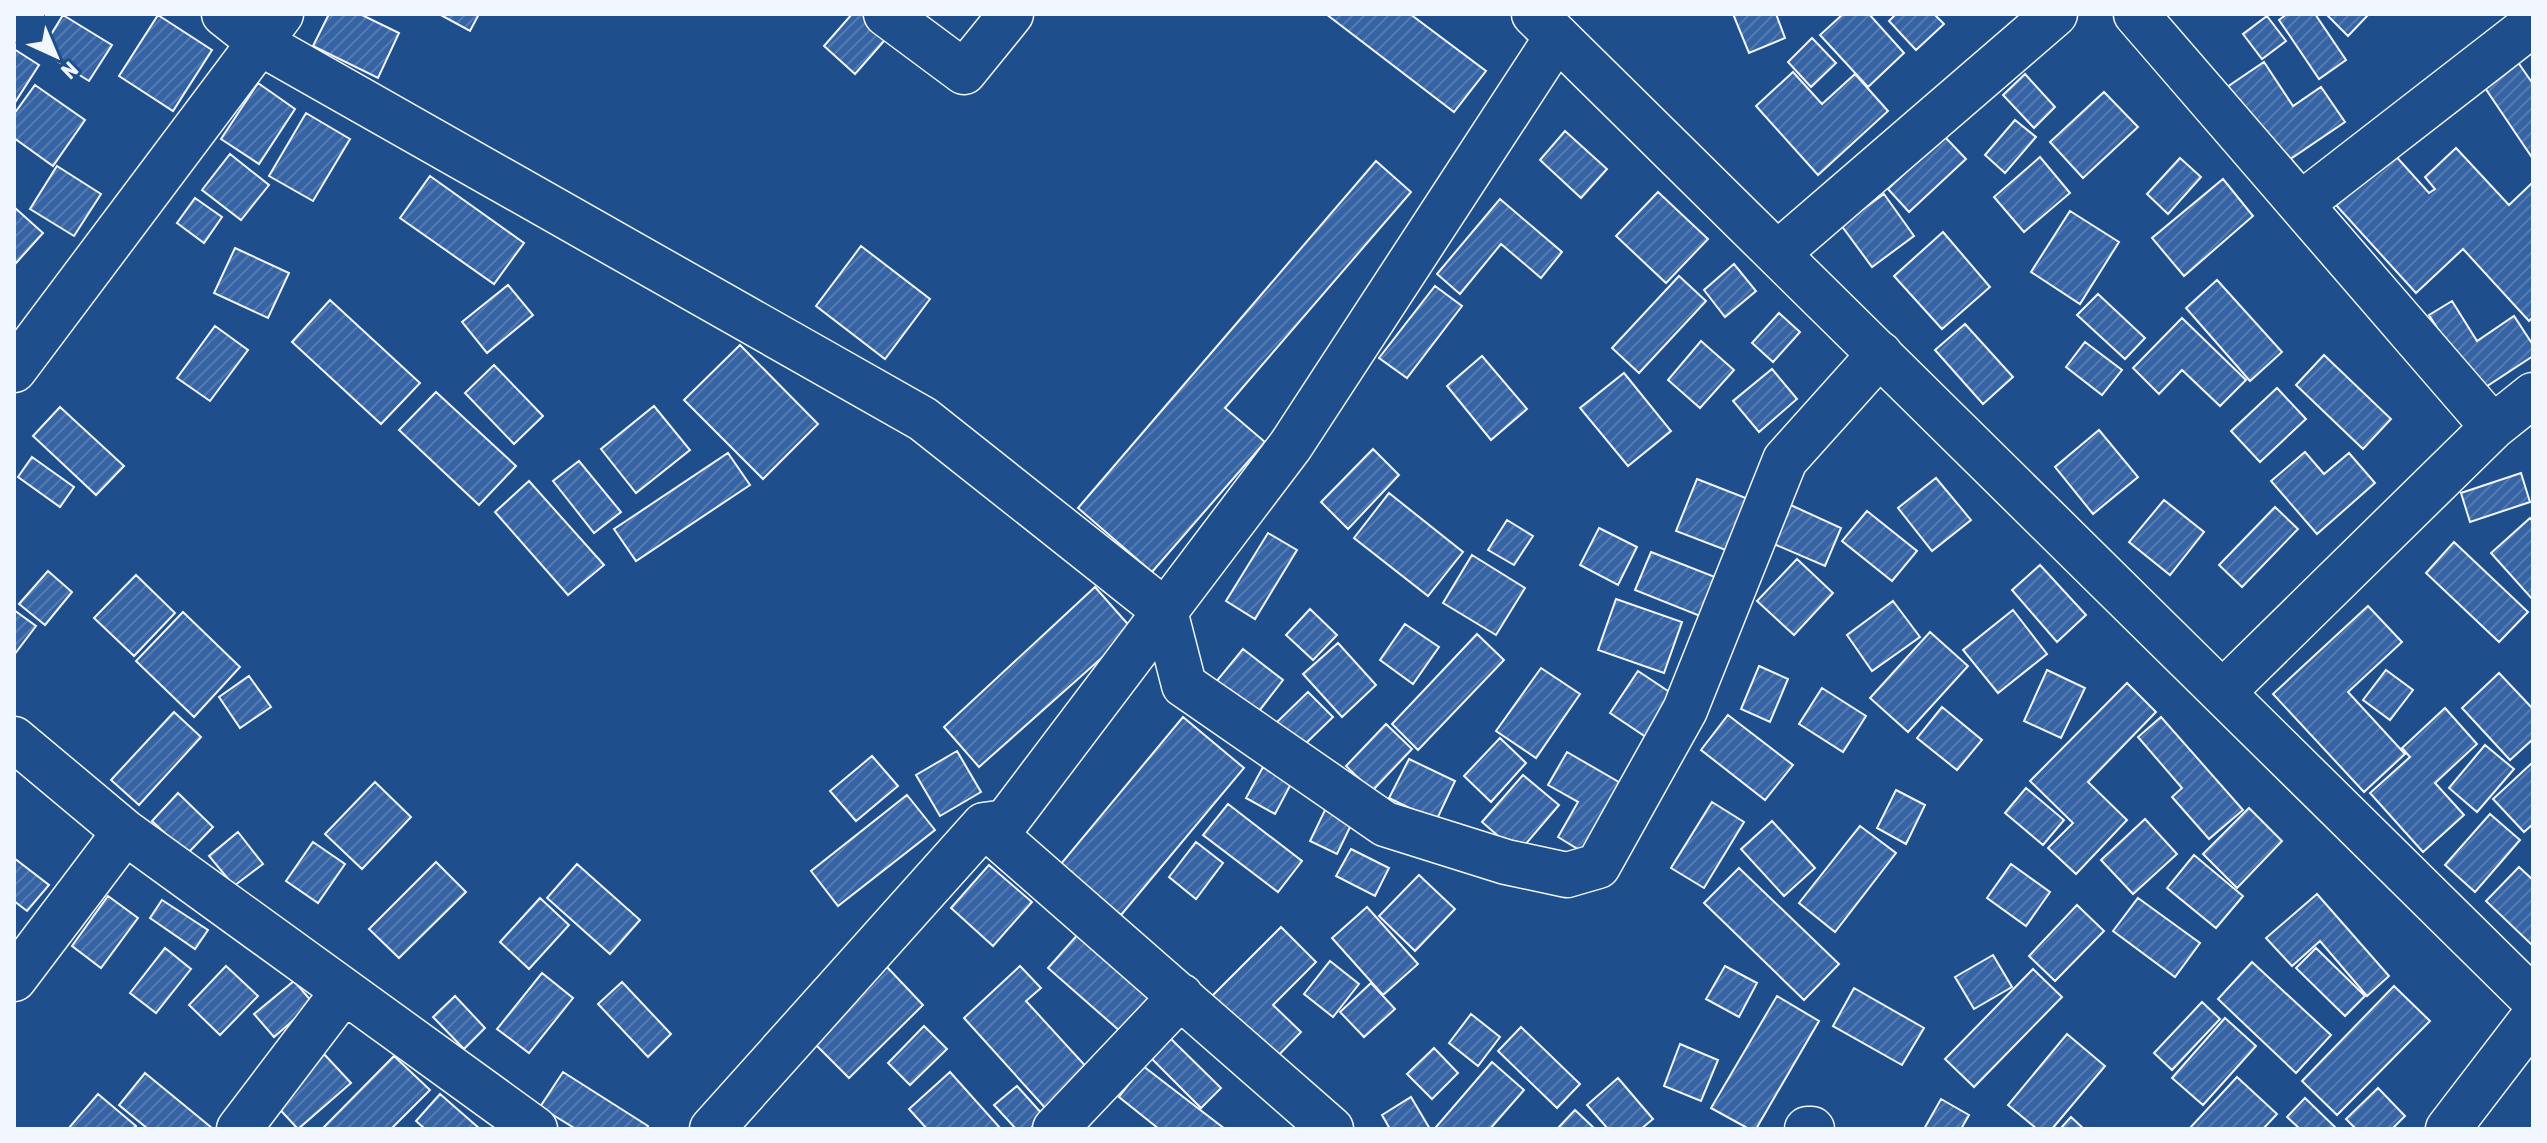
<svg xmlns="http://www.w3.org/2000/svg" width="2547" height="1143" font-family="'Asap Condensed',sans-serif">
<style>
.building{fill:url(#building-hatch);stroke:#f2f6ff;stroke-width:2}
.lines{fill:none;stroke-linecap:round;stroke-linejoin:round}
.minor-casing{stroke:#f2f6ff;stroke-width:47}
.secondary-casing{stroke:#f2f6ff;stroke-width:47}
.minor{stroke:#1f4e8c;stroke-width:44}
.secondary{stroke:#1f4e8c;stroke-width:44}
</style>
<defs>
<pattern id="building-hatch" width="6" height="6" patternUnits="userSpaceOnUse" patternTransform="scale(2)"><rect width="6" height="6" fill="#3563a3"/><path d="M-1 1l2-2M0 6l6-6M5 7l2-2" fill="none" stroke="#537ab1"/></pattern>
</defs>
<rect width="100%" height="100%" fill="#1f4e8c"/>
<path class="building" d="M329,14H360L399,33L378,78L313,46Z
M439,14H479L470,31Z
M852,14H869L891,33L855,74L824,46Z
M1326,14H1410L1486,71L1454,112Z
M1733,14H1776L1785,38L1749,53Z
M1843,14H1869L1904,53L1868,87L1820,35Z
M1896,14H1934L1944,24L1916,50L1889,21Z
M2287,14H2315L2346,60L2319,79L2279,20Z
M2326,14H2369L2348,36Z
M63,15L112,45L89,81L41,51Z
M158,15L212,50L173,111L119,76Z
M2267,16L2286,41L2262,59L2243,34Z
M1812,38L1836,63L1811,87L1788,62Z
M14,49L39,65L14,104Z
M2515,58L2533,84V159L2481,82Z
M2264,62L2293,106L2321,87L2345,122L2280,166L2227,87Z
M1793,72L1822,104L1855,74L1888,111L1818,175L1756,106Z
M2025,74L2055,107L2034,128L2003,95Z
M258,83L295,109L259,164L221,139Z
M35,85L85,120L53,166L14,138V114Z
M2104,92L2138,127L2083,178L2050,142Z
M306,113L350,139L313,201L269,176Z
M2015,120L2036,137L2005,173L1985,155Z
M1565,131L1607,169L1581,198L1540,160Z
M1944,136L1966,159L1909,212L1888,189Z
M2456,148L2509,205L2533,182V317L2529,321L2463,249L2416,293L2336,205L2393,153L2429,193L2435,189L2425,177Z
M230,154L269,185L241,220L202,190Z
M2040,157L2070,193L2024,232L1994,197Z
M2180,158L2201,177L2168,214L2147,194Z
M1376,161L1411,192L1225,408L1265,442L1152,572L1078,508Z
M57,166L101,194L74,236L30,209Z
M430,176L524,243L494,284L400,218Z
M2223,179L2253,216L2184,276L2152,238Z
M1658,192L1708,239L1666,283L1616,236Z
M1884,194L1914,236L1872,267L1841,225Z
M195,198L222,217L204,243L177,223Z
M1500,199L1562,252L1541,278L1501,244L1460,294L1437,274Z
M14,207L43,233L16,263L14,260Z
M2070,211L2119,242L2080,304L2031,272Z
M1943,232L1990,287L1942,329L1894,276Z
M861,246L930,299L885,359L816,306Z
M235,248L289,273L268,318L214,293Z
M1734,264L1756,291L1725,317L1704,290Z
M1679,276L1706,301L1639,373L1612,348Z
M2217,280L2282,352L2250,381L2186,308Z
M508,285L533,315L487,353L462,322Z
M1435,286L1462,306L1407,378L1379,358Z
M2098,294L2145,338L2125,359L2077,315Z
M330,300L420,383L381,424L292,342Z
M2452,301L2477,341L2514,316L2533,345V356L2478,392L2429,315Z
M1779,313L1800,332L1773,362L1752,343Z
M2182,318L2246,380L2220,406L2182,370L2159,394L2133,368Z
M1965,324L2013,377L1983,404L1935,350Z
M215,326L248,350L210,401L177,378Z
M1701,341L1734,370L1700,408L1668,380Z
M2085,342L2122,370L2102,395L2066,367Z
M740,345L818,424L763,479L684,400Z
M2324,355L2391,419L2363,449L2296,385Z
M1482,356L1527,409L1491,440L1447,386Z
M494,365L543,416L514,444L465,393Z
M1772,369L1797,399L1759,432L1733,401Z
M1624,373L1671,431L1628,466L1580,408Z
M2277,388L2306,419L2260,462L2231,431Z
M436,392L516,466L479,505L399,430Z
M654,406L690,450L636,493L601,449Z
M60,407L124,466L96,495L33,436Z
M2099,430L2138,477L2093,514L2055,467Z
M1373,449L1399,475L1348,529L1321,502Z
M2305,452L2324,474L2349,453L2375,483L2317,534L2271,481Z
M728,453L750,485L636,561L614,529Z
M32,457L74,487L60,507L18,477Z
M579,461L621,512L594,533L553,481Z
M2521,473L2530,502L2470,522L2461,493Z
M1936,478L1971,520L1932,551L1898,508Z
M1697,479L1756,502L1736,554L1676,531Z
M529,481L604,565L568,595L495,512Z
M1389,493L1463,552L1428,596L1354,538Z
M2164,500L2204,532L2170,575L2129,542Z
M1784,502L1841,528L1825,566L1767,541Z
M2275,507L2298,529L2242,587L2219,565Z
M1867,511L1917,551L1892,581L1842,541Z
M2530,518L2533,522V600L2491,553Z
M1507,520L1533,536L1514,565L1488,550Z
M1599,528L1637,547L1618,585L1580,565Z
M1268,533L1297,550L1255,619L1226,601Z
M2454,542L2528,612L2499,642L2426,573Z
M1651,552L1715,577L1700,616L1635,590Z
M1472,555L1525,588L1496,635L1443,603Z
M1797,559L1833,593L1794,635L1757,601Z
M2040,565L2086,615L2057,642L2012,590Z
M48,571L72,592L45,625L19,604Z
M136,575L175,613L134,656L94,618Z
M1095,587L1133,630L979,767L944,727Z
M1616,599L1682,622L1664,673L1598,650Z
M1893,601L1920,637L1872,671L1847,635Z
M2368,606L2402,642L2348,692L2405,754L2364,792L2273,694Z
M1310,609L1337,635L1313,660L1286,635Z
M14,610L36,626L14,655Z
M2013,610L2047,654L1998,693L1963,650Z
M183,612L240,667L194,717L136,661Z
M1405,624L1439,647L1413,684L1380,660Z
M1930,632L1968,666L1908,732L1870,698Z
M1477,634L1504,660L1418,750L1392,724Z
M1338,643L1376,685L1342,717L1303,674Z
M1243,649L1283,680L1256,715L1215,683Z
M1759,666L1788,679L1770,722L1741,709Z
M1541,668L1580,694L1536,758L1496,731Z
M2047,670L2085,688L2061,738L2024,721Z
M2386,670L2413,690L2390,720L2363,700Z
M1638,671L1674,695L1646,737L1610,713Z
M2499,673L2533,709V739L2510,760L2462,708Z
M249,676L271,707L240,728L219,697Z
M2127,683L2156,712L2088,782L2127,820L2076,874L2048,848L2073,823L2030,781Z
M1822,688L1866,716L1843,752L1799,724Z
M1308,692L1333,717L1301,748L1276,723Z
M1942,707L1982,740L1957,770L1917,738Z
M2445,708L2477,744L2435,783L2464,815L2423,852L2370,793L2410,757L2402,748Z
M174,712L201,737L139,805L111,780Z
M1728,715L1793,765L1765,800L1701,750Z
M1183,717L1244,768L1121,915L1060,865Z
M2161,717L2243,810L2209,839L2172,797L2182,788L2138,737Z
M1386,724L1412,749L1372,791L1346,766Z
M1500,738L1526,763L1491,802L1464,776Z
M2485,745L2514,769L2477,812L2449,788Z
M957,751L981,792L940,816L916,775Z
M1567,752L1631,789L1591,857L1558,837L1578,802L1548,785Z
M872,756L898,786L856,821L830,791Z
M1409,759L1455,781L1436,821L1389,798Z
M2533,762V824L2524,832L2493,799Z
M1263,767L1292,782L1275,814L1246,798Z
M1523,775L1559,805L1518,853L1482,822Z
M375,782L411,817L362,869L325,834Z
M2026,788L2064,820L2043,845L2005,813Z
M1896,790L1925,805L1906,844L1877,828Z
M178,793L213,827L187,854L152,821Z
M907,795L935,830L838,906L811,871Z
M1712,802L1744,822L1704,888L1671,868Z
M1228,804L1302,861L1278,892L1203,835Z
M1326,808L1353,821L1337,854L1310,841Z
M2249,808L2282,841L2237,888L2203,854Z
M2490,814L2520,840L2475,892L2445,865Z
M2145,819L2177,854L2133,894L2101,860Z
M1772,821L1815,868L1784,896L1741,849Z
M1860,826L1896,853L1835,932L1799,903Z
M238,832L263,864L234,886L209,856Z
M313,842L345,864L318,903L286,881Z
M1196,842L1223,863L1196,899L1169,877Z
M1351,849L1389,868L1375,896L1336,876Z
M2194,855L2243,896L2216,928L2167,888Z
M14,858L49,885L27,911L14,901Z
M436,862L466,892L399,958L369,929Z
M577,864L640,920L610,954L547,898Z
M2011,864L2050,892L2026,926L1987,898Z
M989,865L1032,902L993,946L951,908Z
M2519,867L2533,880V946L2486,901Z
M1739,868L1839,964L1804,1000L1704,903Z
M1419,875L1455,909L1415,951L1379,916Z
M2317,894L2389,976L2367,996L2320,941L2292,966L2266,938Z
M108,896L138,918L101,968L72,946Z
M540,898L569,925L529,969L500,942Z
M2138,898L2200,943L2175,977L2113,931Z
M162,900L208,930L195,949L150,918Z
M2077,905L2104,931L2055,981L2029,956Z
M1367,907L1418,964L1383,995L1332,938Z
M1281,927L1316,962L1273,1005L1301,1032L1271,1063L1208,1000Z
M1080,932L1152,995L1121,1032L1048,968Z
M165,948L191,969L156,1013L130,993Z
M2316,948L2365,996L2345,1016L2296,968Z
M1993,955L2012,987L1974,1009L1955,977Z
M1330,961L1359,984L1333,1017L1304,994Z
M2252,962L2331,1035L2296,1073L2218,999Z
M226,966L258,996L220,1035L189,1005Z
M886,966L923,1005L849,1078L811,1040Z
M1020,966L1041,988L1026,1001L1090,1071L1047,1110L964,1018Z
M1725,966L1757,983L1739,1017L1706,999Z
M2033,969L2062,997L1974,1087L1945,1059Z
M542,973L573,998L529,1053L497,1029Z
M294,981L313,1003L274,1037L254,1014Z
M622,982L671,1034L648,1057L598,1004Z
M1371,983L1395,1009L1364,1037L1340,1012Z
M2394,986L2430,1021L2337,1115L2302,1081Z
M1854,988L1924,1028L1902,1065L1833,1026Z
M455,996L485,1028L464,1049L433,1017Z
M1777,996L1819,1021L1756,1129H1749L1711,1108Z
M2202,1002L2220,1019L2172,1070L2154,1053Z
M1471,1014L1500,1037L1478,1066L1449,1043Z
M2225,1018L2256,1046L2203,1105L2172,1078Z
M924,1026L947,1049L910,1085L888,1063Z
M1521,1027L1580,1084L1557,1108L1498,1051Z
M2067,1034L2105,1066L2052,1129H2037L2008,1105Z
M1168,1036L1221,1088L1201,1108L1148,1055Z
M1680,1044L1718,1060L1701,1101L1664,1086Z
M1434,1048L1458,1073L1432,1099L1407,1074Z
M324,1054L351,1083L298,1129L272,1101Z
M394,1056L430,1090L391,1129H322Z
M1492,1062L1524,1090L1490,1129H1439L1436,1127Z
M1143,1066L1225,1129H1159L1119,1097Z
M563,1072L648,1126L646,1129H576L540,1107Z
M950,1072L1001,1129H927L909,1109Z
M145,1073L212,1128L148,1129L119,1105Z
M2237,1077L2277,1114L2263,1129H2189Z
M1618,1078L1653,1119L1641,1129H1608L1587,1105Z
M1017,1086L1044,1116L1030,1129H1016L994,1105Z
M2378,1088L2405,1116L2392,1129H2356L2346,1119Z
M98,1094L136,1126L133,1129H68Z
M440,1094L480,1129H425L416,1121Z
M1411,1097L1430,1129H1390L1382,1115Z
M2305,1098L2337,1129H2300L2287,1117Z
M1941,1099L1969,1115L1961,1129H1924Z
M1575,1110L1595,1129H1557Z
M2071,1117L2084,1129H2060Z"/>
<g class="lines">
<g class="minor-casing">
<path id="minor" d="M224,14L262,44L923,419L1165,611L1184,685L1385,824L1506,862L1567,875L1598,866L1685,710L1785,460L1880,354
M886,14L964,72L1011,14
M2136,14L2493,427
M2301,204L2533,24
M1778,253L2055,14
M14,370L281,14
M2223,692L2493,427L2533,395
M14,739L125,832L535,1129
M984,825L1331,1129
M14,979L125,832
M239,1129L343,992
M712,1129L984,825L1006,822L1291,445L1557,37
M1055,1129L1181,996
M1807,1129H1812
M2448,1129L2533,1018"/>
</g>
<g class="secondary-casing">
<path id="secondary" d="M1534,14L2533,999"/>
</g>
<use href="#minor" class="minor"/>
<use href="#secondary" class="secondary"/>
</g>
<rect width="2547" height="1143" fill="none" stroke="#f2f6ff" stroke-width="32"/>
<g transform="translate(56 56) rotate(136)" stroke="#1f4e8c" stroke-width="6" paint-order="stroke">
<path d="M0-6L14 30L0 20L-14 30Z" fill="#f2f6ff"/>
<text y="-12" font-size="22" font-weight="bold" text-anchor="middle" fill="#f2f6ff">N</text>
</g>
</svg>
